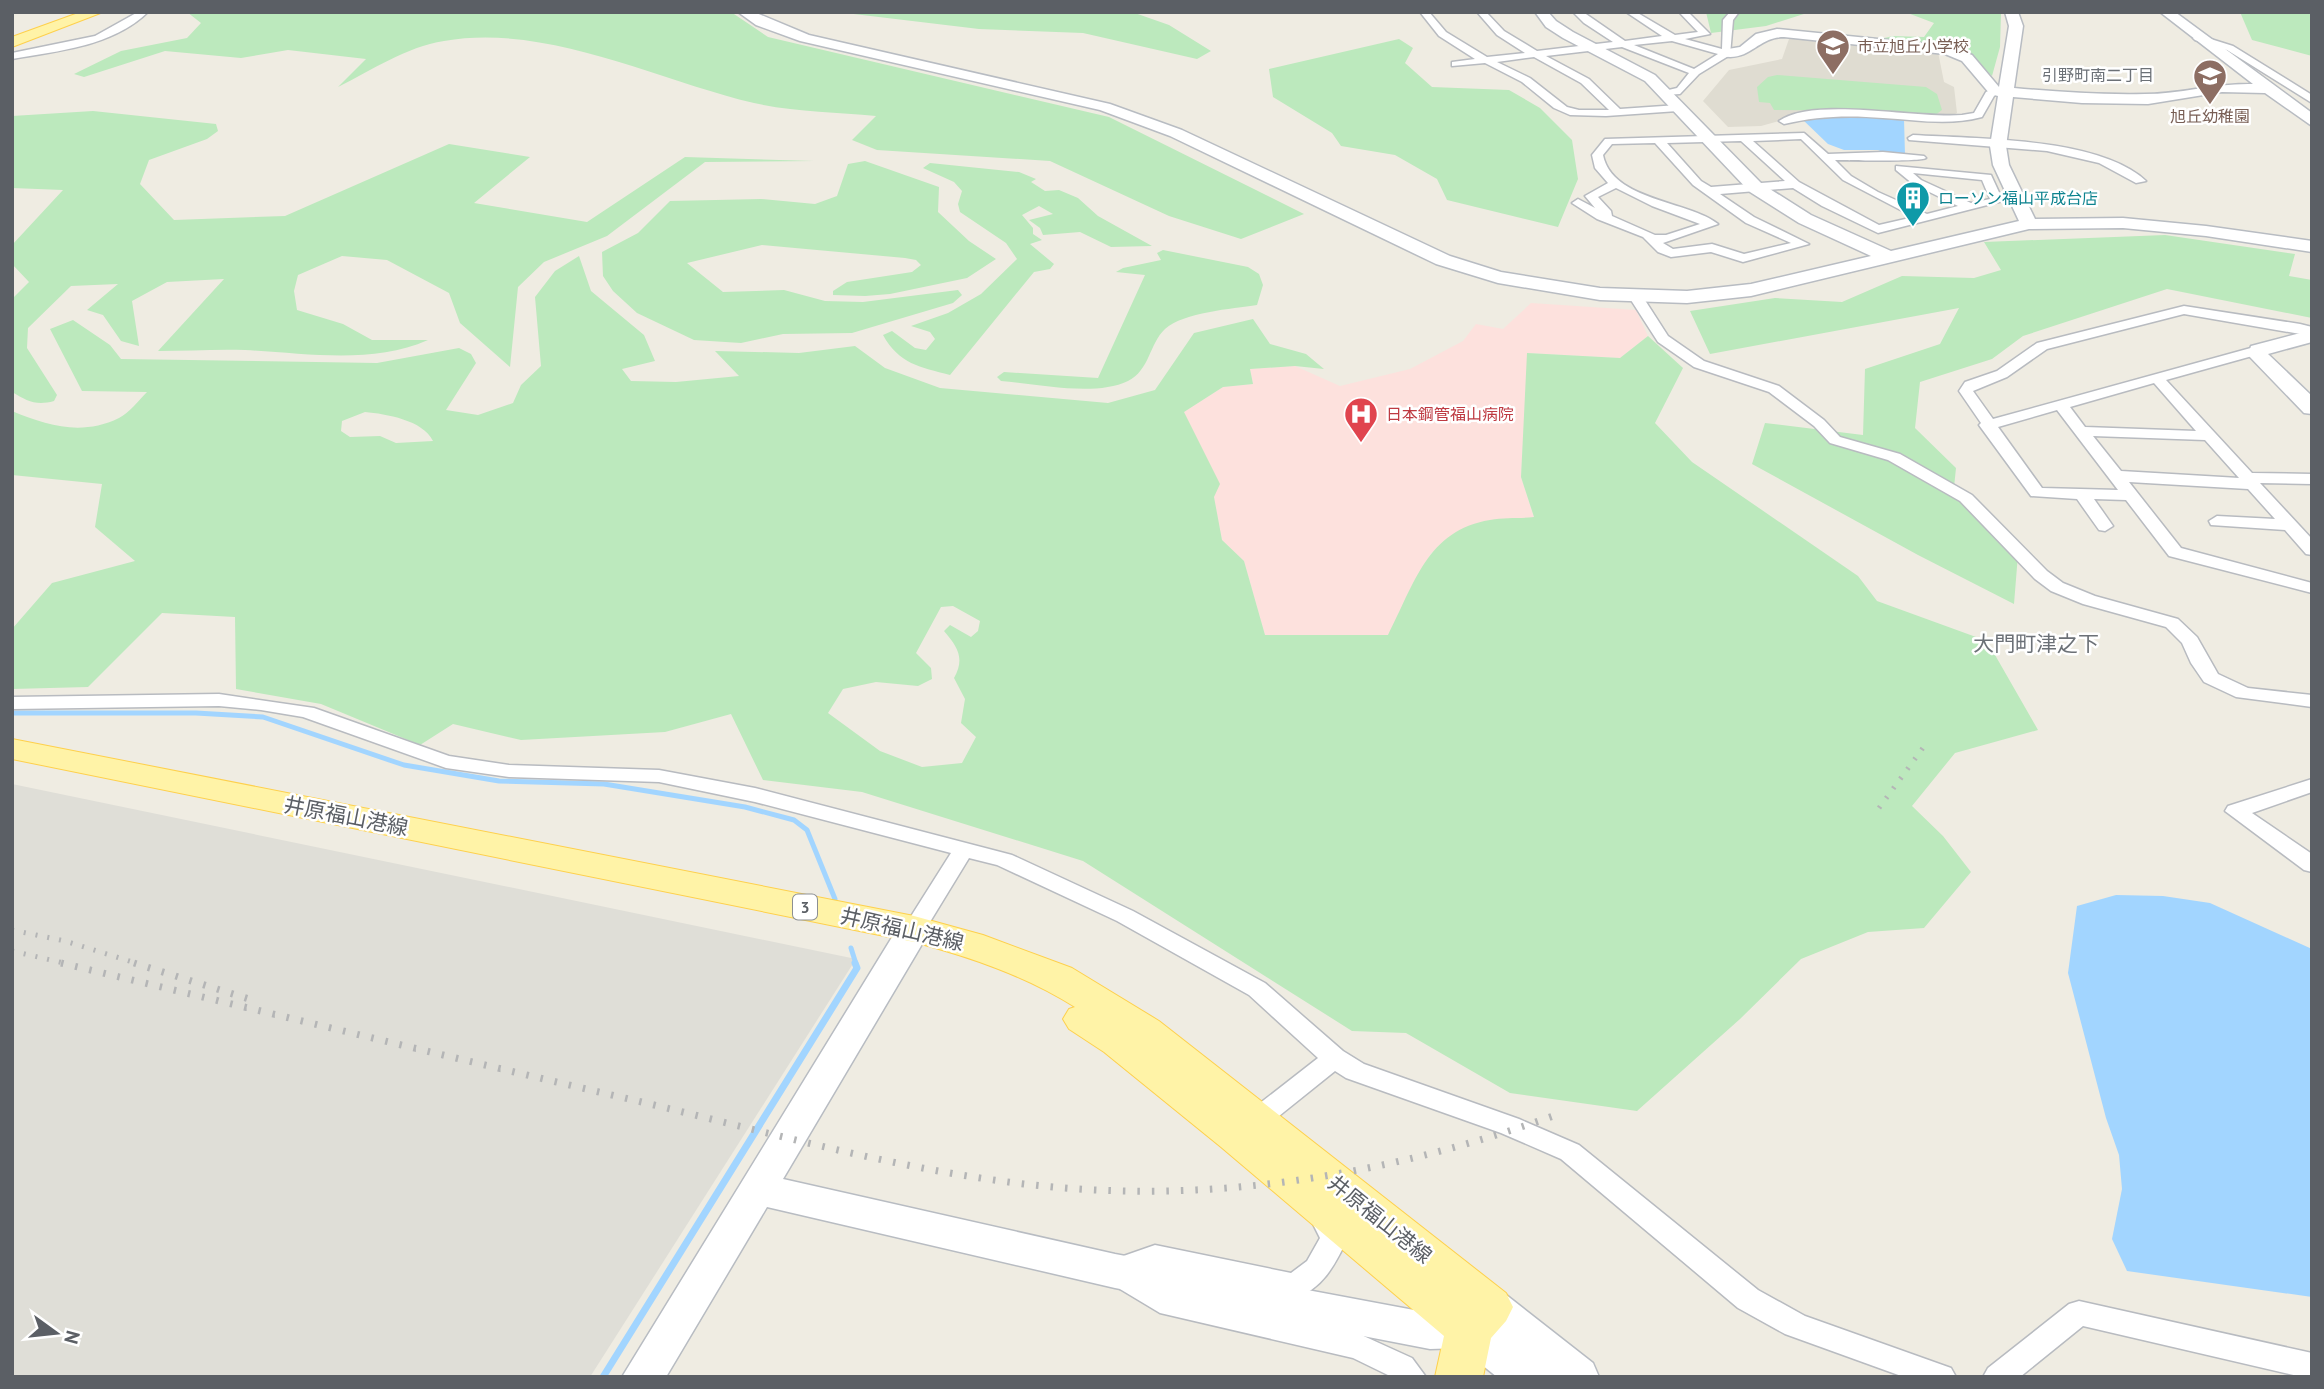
<svg xmlns="http://www.w3.org/2000/svg" width="2324" height="1389" font-family="'PT Sans','Noto Sans JP',sans-serif">
<style>
.industrial{fill:#dfded7}
.education{fill:#dfdcd1}
.medical{fill:#fde1dd}
.green{fill:#bce9bd;fill-rule:evenodd}
.water{fill:#a2d5ff}
.lines{fill:none;stroke-linecap:round;stroke-linejoin:round}
.stream-far1{stroke:#a2d5ff;stroke-width:5}
.stream{stroke:#a2d5ff;stroke-width:7}
.street-casing{stroke:#b8bbc0;stroke-width:3}
.secondary-casing{stroke:#b8bcc2;stroke-width:3}
.primary-casing{stroke:#fed04c;stroke-width:2}
.street{fill:#fff;fill-rule:evenodd}
.secondary{fill:#fff;fill-rule:evenodd}
.primary{fill:#fff3a7;fill-rule:evenodd}
.rail-far1{stroke:#b4b5b6;stroke-width:5;stroke-dasharray:2 10;stroke-linecap:butt}
.rail{stroke:#b4b5b6;stroke-width:7;stroke-dasharray:2.5 12;stroke-linecap:butt}
.labels{text-anchor:middle;dominant-baseline:central;stroke-width:5;stroke-linejoin:round;paint-order:stroke}
.far-education-label{font-size:16px;fill:#785e54;stroke:#fff;text-anchor:start}
.far-neighbourhood-label{font-size:16px;fill:#6c7177;stroke:#fff}
.far-culture-label{font-size:16px;fill:#0d838f;stroke:#fff;text-anchor:start}
.far-health-label{font-size:16px;fill:#be3a42;stroke:#fff;text-anchor:start}
.shield{fill:#fff;stroke:#8c8f93;stroke-width:2}
.shield-label{font-size:16px;font-weight:bold;fill:#5b5f65}
.quarter-label{font-size:21px;fill:#6c7177;stroke:#fff}
.near-street-label{font-size:21px;fill:#5b5f65;stroke:#fff}
</style>
<rect width="100%" height="100%" fill="#efece2"/>
<path class="industrial" d="M12,784L856,959L590,1377H12Z"/>
<path class="education" d="M1805,36L1938,52L1944,82L1954,87L1957,113L1951,116L1807,113L1761,126L1728,127L1703,101L1729,70L1782,59L1789,39Z"/>
<path class="medical" d="M1531,303L1636,310L1648,336L1620,358L1528,353L1521,477L1534,518L1490,520L1431,553L1388,636L1265,635L1244,561L1222,540L1214,497L1184,412L1223,387L1253,384L1250,369L1295,366L1340,386L1410,369L1463,341L1476,324L1503,329Z"/>
<path class="green" d="M187,12H731L768,37L1109,117L1304,214L1241,239L1169,216L1050,161L877,150L852,140L876,116C836,112 793,112 754,103C656,80 547,23 444,41C406,47 372,70 338,87L366,59L288,50L241,58L165,51L84,77L74,74L121,51L187,38L201,23Z
M837,12H1132L1169,25L1211,51L1197,59L1083,33L979,29Z
M1706,12H1810L1766,26L1711,33Z
M1905,12L2001,13L2000,47L1992,76L1959,46L1880,39L1893,36L1924,37L1934,23Z
M2240,12H2312V56L2252,40Z
M1399,39L1413,48L1405,63L1432,87L1509,90L1540,108L1572,140L1578,179L1558,227L1447,200L1437,179L1395,155L1341,146L1332,133L1273,97L1269,69Z
M1777,75L1926,87L1937,94L1942,110L1934,116L1873,111L1774,110L1770,103L1759,102L1757,87L1768,77Z
M93,111L216,124L218,131L207,139L149,160L140,184L174,220L285,216L449,144L530,157L474,203L587,222L685,157L814,161L705,162L607,236L544,262L518,287L510,367L460,323L449,293L387,260L342,256L298,275L294,291L297,310L343,324L372,340H428C371,365 306,353 245,350C216,349 187,351 158,351L224,279L167,282L132,301L139,346L121,341L103,315L87,310L118,284L71,286L28,328L27,348L57,395L54,401C36,406 27,401 12,392V299L29,282L12,264V245L63,190L12,188V116Z
M865,161L939,187L938,212L969,241L996,259L967,278L890,294L865,296L833,295V291L847,282L912,272L921,265L916,260L905,258L762,245L687,263L723,292L784,290L825,301L863,302L958,290L962,295L953,303L852,333L783,334L741,343L694,340L637,313L613,291L603,276L602,252L638,233L670,201L761,199L815,204L837,196L848,164Z
M930,163L1019,172L1036,179L1031,182L1045,191L1059,190L1078,198L1098,216L1152,246L1111,247L1080,232L1043,235L1040,228L1029,220L1053,214L1039,206L1022,215L1033,228V234L1042,240L1030,244L1054,264L1050,269L1034,272L950,375C920,367 899,364 883,335L892,331L915,348L926,350L935,339L930,332L911,326L948,313L981,294L1017,259L1006,243L960,212L958,204L962,191L954,182L923,168Z
M2165,235L2295,254L2289,276L2312,280V318L2167,289L2023,336L1992,359L1920,382L1915,428L1956,468L1953,497L2019,542L2014,604L1918,555L1752,464L1765,423L1863,435L1865,369L1940,344L1959,308L1710,354L1690,311L1775,298L1842,302L1902,276L1974,278L2001,270L1984,242Z
M1163,250L1248,267L1259,274L1263,285L1257,305C1232,309 1184,312 1165,329C1149,344 1150,370 1128,381C1095,397 1038,384 1001,381L997,377L1004,372L1098,378L1145,275L1116,272L1123,268L1161,260L1157,253Z
M579,256L591,291L644,335L655,361L622,369L631,381L676,382L739,376L715,351L799,353L855,346L885,368L940,388L1108,403L1155,390L1194,333L1253,319L1270,344L1306,354L1324,369L1295,366L1250,369L1253,384L1223,387L1184,412L1220,484L1214,497L1222,540L1244,561L1265,635H1388C1414,585 1427,530 1490,520C1505,517 1520,519 1534,517L1521,477L1527,353L1620,358L1648,336L1683,368L1655,423L1692,462L1858,576L1877,601L1987,641L2038,730L1955,753L1912,806L1943,836L1971,872L1924,928L1868,932L1801,959L1740,1019L1637,1111L1510,1093L1406,1033L1352,1031L1083,861L862,792L763,780L731,714L665,732L521,740L453,724L420,745L321,704L236,689L235,617L162,613L88,687L12,689V629L52,583L135,561L95,527L102,484L12,475V411C48,426 82,436 119,418C129,413 139,400 147,392L82,391L50,329L73,320L110,345L121,359L377,363L459,348L471,354L476,363L446,410L478,415L513,403L521,385L541,366L535,297L555,271ZM365,412C386,414 423,420 433,441L396,443L380,436L350,437L341,431L342,421ZM953,606L980,621L978,631L971,637L950,625L944,631C958,647 965,659 954,678L965,699L961,723L976,737L962,763L922,767L880,751L828,713L843,689L876,682L918,686L932,679L931,668L916,653L941,607Z"/>
<path class="water" d="M1865,115L1904,119L1905,155L1887,154L1878,150H1844L1828,144L1802,119L1811,116Z
M2116,895L2163,896L2210,903L2312,949V1297L2127,1271L2112,1239L2122,1189L2119,1155L2106,1118L2068,973L2077,906Z"/>
<g class="lines">
<path class="stream-far1" d="M12,713H196L263,717L404,765L499,781L604,784L745,807L794,820L807,830L835,899
M851,948L856,964"/>
<path class="stream" d="M603,1377L857,968L855,963"/>
<g class="street-casing">
<path id="street" d="M138,12H148C113,46 59,51 12,59V53L95,36Z
M1420,12H1429L1446,32L1487,57L1525,53L1497,35L1477,12H1486L1504,31L1537,51L1613,42L1584,23L1573,12H1583L1625,41L1662,36L1626,12H1636L1675,35L1698,32L1679,12H1688L1710,34L1685,39L1722,49L1723,20L1730,12H1739L1733,20L1730,55L1699,74L1680,94L1665,95L1660,92L1677,88L1689,73L1622,47L1546,56L1589,79L1620,109L1678,105L1683,108L1678,111L1606,116L1570,115L1554,108L1522,82L1485,63L1452,66V62L1475,59L1439,36ZM1672,41L1718,54L1694,69L1634,45ZM1534,57L1581,83L1609,110H1579L1567,107L1530,78L1497,62Z
M2198,35L2233,46L2312,95V103L2227,50L2195,40L2193,38Z
M1995,88L2000,91L1994,96L1982,117C1949,126 1916,120 1883,118C1849,115 1817,116 1784,124L1779,121C1814,96 1917,119 1962,115L1974,113L1986,92Z
M1804,133L1828,154L1883,152L1924,156L1926,158C1920,162 1850,160 1835,160L1851,176L1878,192L1927,214L1958,206L1913,184L1896,170V166L1991,175L2003,201L1878,233L1822,206L1793,188L1720,194L1754,217L1809,244L1743,262L1711,252L1671,257L1658,252L1643,237L1597,219L1572,203L1578,199L1595,208L1585,196L1608,183L1595,168L1592,155L1605,139ZM1801,139L1843,180L1914,217L1879,225L1799,182L1753,141ZM1741,141L1785,181L1711,187L1701,181L1667,143ZM1655,143L1693,185L1746,223L1791,243L1744,254L1712,244L1673,249L1663,243L1718,224C1690,201 1612,201 1603,155L1612,144ZM1913,173L1982,180L1990,199L1971,203L1921,180ZM1616,188L1652,206L1700,224L1666,235H1655L1612,216L1611,211L1598,197Z
M1913,135C1976,139 2099,137 2146,181L2136,183L2099,163L2047,151L1909,140L1908,138Z
M1636,293L1641,294L1668,336L1704,361L1779,386L1824,420L1840,437L1900,454L1972,495L2047,571L2063,583L2095,596L2178,619L2197,637L2218,674L2248,688L2312,695V707L2236,697L2204,682L2191,663L2182,643L2166,627L2083,604L2051,591L2035,579L1960,501L1888,460L1830,443L1814,426L1769,392L1694,367L1658,342L1629,297Z
M2184,306L2300,324L2312,327V336L2184,314L2047,349L2007,377L1973,391L1993,419L2258,346L2263,347V353L2166,380L2252,473L2312,474V484L2260,483L2312,539V555L2306,554L2285,530L2211,525L2209,521L2217,516L2275,519L2248,489L2129,482L2181,548L2312,583V593L2169,556L2126,500L2094,499L2113,526L2105,531L2099,530L2077,499L2031,496L1979,425L1981,423L1959,391L1965,382L1997,371L2037,343ZM2154,383L2196,431L2085,427L2070,407ZM2057,410L2118,490L2042,488L1998,427ZM2093,436L2205,440L2239,478L2121,471Z
M219,694L314,708L449,756L509,765L659,770L755,788L1012,855L1133,911L1265,983L1343,1051L1364,1064L1519,1119L1579,1145L1758,1290L1805,1316L1951,1368L1956,1377H1904L1785,1334L1738,1308L1561,1159L1501,1133L1346,1078L1335,1071L1259,1132L1250,1135L1241,1132L1237,1125L1241,1118L1318,1058L1249,995L1117,921L997,865L969,858L922,935L914,937L906,935L903,929L951,853L755,802L659,782L509,777L446,768L303,717L261,710L219,706L12,709V697Z
M2312,779V792L2252,813L2312,854V872L2304,870L2225,811L2228,806Z
M1325,1209L1335,1212L1348,1238C1335,1264 1324,1288 1295,1298L1155,1269L1141,1273L1167,1290L1357,1333L1412,1358L1426,1377H1392L1353,1358L1160,1313L1120,1289L1117,1278L1112,1276L1108,1268L1112,1260L1155,1245L1291,1273L1307,1261L1320,1238L1311,1220L1315,1212Z
M2079,1301L2312,1353V1377H2302L2083,1326L2020,1377H1983L1988,1368L2069,1304Z"/>
</g>
<g class="secondary-casing">
<path id="secondary" d="M738,12H754L809,35L1110,104L1182,130L1450,256L1501,272L1600,288L1687,291L1751,284L1871,256L1799,223L1750,192L1645,81L1563,38L1546,27L1535,12H1548L1556,21L1573,32L1655,75L1762,184L1811,215L1891,251L2019,221L1993,165L1990,146L1998,96L1990,94L1962,61L1945,54L1784,37C1757,37 1750,62 1722,56V50L1740,47L1756,34L1777,29L1948,46L1972,55L1999,87L2009,26L2005,12H2018L2023,26L2014,88C2058,92 2101,95 2145,94C2181,94 2215,83 2253,84L2160,12H2175L2312,113V126L2265,93L2222,92L2148,104L2082,103L2013,97L2006,146L2009,165L2035,219L2123,218L2206,226L2312,241V252L2206,236L2123,228L2029,229L1751,296L1687,303L1600,300L1498,283L1436,264L1170,136L1100,110L800,41L756,25Z
M2312,330V342L2268,354L2312,396V414L2304,413L2248,355L2251,346Z
M914,917L926,921L931,929L783,1179L1115,1254L1430,1313L1471,1312L1469,1307L1475,1294L1490,1289L1505,1294L1593,1363L1599,1377H1497L1461,1348L1430,1349L1115,1288L767,1207L666,1377H622L902,921Z"/>
</g>
<g class="primary-casing">
<path id="primary" d="M81,12H103L12,47V37Z
M12,739L914,916L983,935L1072,968L1159,1021L1506,1293L1513,1307L1506,1321L1491,1338L1483,1377H1435L1444,1336L1221,1147L1104,1052L1069,1029L1063,1019L1069,1009L1075,1007C1026,976 970,957 914,942L12,759Z"/>
</g>
<use href="#street" class="street"/>
<use href="#secondary" class="secondary"/>
<use href="#primary" class="primary"/>
<path class="rail-far1" d="M1879,808L1928,741
M12,930L65,941L139,964
M12,951L68,964"/>
<path class="rail" d="M61,963C250,1008 440,1055 629,1099C765,1131 903,1172 1043,1186C1218,1204 1391,1174 1556,1115
M134,963L252,1000"/>
</g>
<defs>
<g id="school-pin" transform="scale(1.75)"><path d="M0 17L-7.5 6A9.5 9.5 0 1 1 7.5 6Z" fill="#8d6e63" stroke="#fff"/><path d="M0-5L7-2L0 1L-7-2ZM-4 1L0 2.5L4 1V4Q0 6-4 4Z" fill="#fff"/></g>
<g id="building-pin" transform="scale(1.75)"><path d="M0 17L-7.5 6A9.5 9.5 0 1 1 7.5 6Z" fill="#0f9aa8" stroke="#fff"/><path d="M-4-6H4V6H1V3H-1V6H-4ZM-2.5-4.3h1.7v1.8h-1.7ZM.8-4.3h1.7v1.8H.8ZM-2.5-1h1.7V.8h-1.7ZM.8-1h1.7V.8H.8Z" fill="#fff"/></g>
<g id="hospital-pin" transform="scale(1.75)"><path d="M0 17L-7.5 6A9.5 9.5 0 1 1 7.5 6Z" fill="#e0444e" stroke="#fff"/><path d="M-5-5h3v3.5h4V-5h3V5h-3V1.5h-4V5h-3Z" fill="#fff"/></g>
</defs>
<g fill-rule="evenodd">
<use href="#school-pin" x="1833" y="46"/>
<use href="#school-pin" x="2210" y="76"/>
<use href="#building-pin" x="1913" y="198"/>
<use href="#hospital-pin" x="1361" y="414"/>
</g>
<g class="labels">
<g class="far-education-label">
<text x="1857" y="46">市立旭丘小学校</text>
<text x="2210" y="116" text-anchor="middle">旭丘幼稚園</text>
</g>
<g class="far-neighbourhood-label">
<text x="2098" y="75">引野町南二丁目</text>
</g>
<g class="far-culture-label">
<text x="1938" y="198">ローソン福山平成台店</text>
</g>
<g class="far-health-label">
<text x="1386" y="414">日本鋼管福山病院</text>
</g>
<rect class="shield" x="793" y="894.5" width="24" height="25" rx="5"/>
<g class="shield-label">
<text x="805" y="907">3</text>
</g>
<g class="quarter-label">
<text x="2036" y="643">大門町津之下</text>
</g>
<g class="near-street-label">
<text transform="translate(346 816) rotate(11)">井原福山港線</text>
<text transform="translate(902 929) rotate(13)">井原福山港線</text>
<text transform="translate(1380 1219) rotate(39)">井原福山港線</text>
</g>
</g>
<rect width="2324" height="1389" fill="none" stroke="#5b5f65" stroke-width="28"/>
<g transform="translate(56 1333) rotate(105)" stroke="#ffffff" stroke-width="5" paint-order="stroke">
<path d="M0-5L12 26L0 18L-12 26Z" fill="#5b5f65"/>
<text y="-10" font-size="19" font-weight="bold" text-anchor="middle" fill="#5b5f65">N</text>
</g>
</svg>
